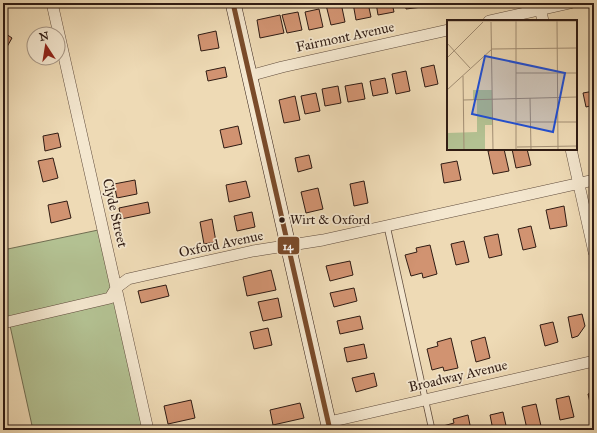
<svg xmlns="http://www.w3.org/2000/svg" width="597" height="433" font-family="'IM FELL Great Primer',serif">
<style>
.green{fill:#b3c192;stroke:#716e52}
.building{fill:#d19371;stroke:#2f1b13}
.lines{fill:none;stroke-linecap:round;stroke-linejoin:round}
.service-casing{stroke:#5f4b3c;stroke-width:7}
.minor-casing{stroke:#5f4b3c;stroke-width:12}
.secondary-casing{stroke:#2f1b13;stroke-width:16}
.service{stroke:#f4e7cf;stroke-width:5.5}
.minor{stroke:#f4e7cf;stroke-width:11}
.secondary{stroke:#f4e7cf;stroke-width:15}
.bus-1-casing{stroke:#f4e7cf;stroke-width:8}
.bus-1{stroke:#7a4b2a;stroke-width:5}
.bus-dot{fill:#2f1b13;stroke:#f4e7cf;stroke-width:1.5}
.labels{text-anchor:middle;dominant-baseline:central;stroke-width:3.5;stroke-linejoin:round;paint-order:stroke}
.bus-label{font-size:13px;fill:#2f1b13;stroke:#f4e7cf;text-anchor:start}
.street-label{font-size:14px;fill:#2f1b13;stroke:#f4e7cf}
.inset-road{fill:none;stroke:#a28e74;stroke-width:1}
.view{fill:#1d4ed8;fill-opacity:0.15;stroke:#1d4ed8;stroke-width:2}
.inset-edge{fill:none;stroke:#2f1b13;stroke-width:2}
.line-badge{stroke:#f4e7cf;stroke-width:1.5}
.badge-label{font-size:11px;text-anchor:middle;font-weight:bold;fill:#fff}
</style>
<rect width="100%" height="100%" fill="#eedab5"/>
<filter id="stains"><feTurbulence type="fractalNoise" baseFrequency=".005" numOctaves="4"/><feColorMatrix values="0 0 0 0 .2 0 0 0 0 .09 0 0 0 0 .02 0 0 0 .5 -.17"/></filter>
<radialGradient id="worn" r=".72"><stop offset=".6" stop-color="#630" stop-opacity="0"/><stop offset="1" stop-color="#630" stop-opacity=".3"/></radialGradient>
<path class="green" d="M103,229L148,430H33L9,321L3,323V250Z"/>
<path class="building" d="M338,3H341L345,22L331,25L326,5Z
M353,3H368L371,17L356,20Z
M376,3H392L394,12L378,15Z
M405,3H421L422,7L406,9Z
M319,9L323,27L309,30L305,12Z
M298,12L302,30L287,33L282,15Z
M280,15L284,33L260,38L257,20Z
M216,31L219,48L201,51L198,35Z
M3,32L12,38L4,52H3Z
M594,33V50H593L590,34Z
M434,65L438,84L425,87L421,68Z
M225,67L227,77L208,81L206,71Z
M406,71L410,91L396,94L392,74Z
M385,78L388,93L373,96L370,81Z
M362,83L365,99L348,102L345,86Z
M338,86L341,103L325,106L322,89Z
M594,91V105L586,107L583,93Z
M316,93L320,111L305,114L301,96Z
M295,96L300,120L284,123L279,100Z
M238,126L242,144L224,148L220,130Z
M58,133L61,147L45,151L43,136Z
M498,149H504L509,171L493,174L488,151Z
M512,149H527L531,165L516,168Z
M309,155L312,168L298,172L295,158Z
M53,158L58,178L43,182L38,161Z
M457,161L461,180L444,183L441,164Z
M135,180L137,194L117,198L114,184Z
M246,181L250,197L229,202L226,185Z
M364,181L368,203L354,206L350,184Z
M318,188L323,209L306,213L301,192Z
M67,201L71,218L51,223L48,205Z
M148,202L150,213L121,219L119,208Z
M564,206L567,226L550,229L546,210Z
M252,212L255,227L237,231L234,216Z
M212,219L216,242L204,244L200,222Z
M531,226L536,247L523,250L518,229Z
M498,234L502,255L489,258L484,237Z
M464,241L469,262L456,265L451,244Z
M430,245L437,274L423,278L422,273L411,276L405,255L417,252L416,248Z
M350,261L353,275L330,281L326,266Z
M271,270L276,290L247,296L243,277Z
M166,285L169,296L141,303L138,291Z
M354,288L357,301L334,307L330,293Z
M278,298L282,317L263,321L258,302Z
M582,314L585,326L578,336L572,338L568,317Z
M360,316L363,329L340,334L337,321Z
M553,322L558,342L545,346L540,325Z
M268,328L272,345L254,349L250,332Z
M485,337L490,358L476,362L471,341Z
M451,338L458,368L444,371L443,367L432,370L427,349L438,346L437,342Z
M364,344L367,358L347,362L344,348Z
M374,373L377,386L356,392L352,378Z
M594,392V414L593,415L588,394Z
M569,396L574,417L560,420L556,399Z
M191,400L195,418L168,424L164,406Z
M300,403L304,418L273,425L270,410Z
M536,404L541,426L527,429L522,407Z
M503,412L507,430H493L490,415Z
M468,415L471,430H444L443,426L454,423L453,419Z"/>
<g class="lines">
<g class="service-casing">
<path id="service" d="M387,226L432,430"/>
</g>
<g class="minor-casing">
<path id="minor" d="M52,3L148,430
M539,3L543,21
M489,21L570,3
M249,76L282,67L448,30
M571,149L594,252
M3,323L110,298L116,288L128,279L253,251L323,240L594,180
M329,422L594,361"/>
</g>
<g class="secondary-casing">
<path id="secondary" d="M233,3L330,430"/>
</g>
<use href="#service" class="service"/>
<use href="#minor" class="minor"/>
<use href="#secondary" class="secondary"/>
<g class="bus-1-casing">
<path id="bus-1" d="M233,3L330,430"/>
</g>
<use href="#bus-1" class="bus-1"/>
</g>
<circle class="bus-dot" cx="282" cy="220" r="3.5"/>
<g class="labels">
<g class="bus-label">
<text x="290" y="220">Wirt &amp; Oxford</text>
</g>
<g class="street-label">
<text transform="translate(345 37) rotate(-12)">Fairmont Avenue</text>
<text transform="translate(115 213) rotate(77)">Clyde Street</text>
<text transform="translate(221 244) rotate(-12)">Oxford Avenue</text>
<text transform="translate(458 376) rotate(-13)">Broadway Avenue</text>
</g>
</g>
<g transform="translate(447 20)">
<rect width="130" height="130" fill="#eedab5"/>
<path d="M26,70H45V105H38V130H3L0,127V113L30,112V80H26Z" fill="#b3c192"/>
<path class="inset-road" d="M69,0V130M0,1H130M110,1L111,130M44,2L46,130M0,23L23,48M0,38L36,2M69,53H130M16,56L17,130M0,70L45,29L130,28M83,78L84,130M16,80L130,77M70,102H130M70,127L130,126"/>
<path class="view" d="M38,36L118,53L106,112L25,94Z"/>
<rect width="130" height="130" class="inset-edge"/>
</g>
<rect class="line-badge" x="277" y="236" width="23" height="19" rx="4" fill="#7a4b2a"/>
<g class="badge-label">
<text x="288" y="250">14</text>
</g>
<rect width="597" height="433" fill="none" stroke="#eedab5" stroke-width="16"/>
<rect x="4" y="4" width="589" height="425" fill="none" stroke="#2f1b13" stroke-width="2"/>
<rect x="8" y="8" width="581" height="417" fill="none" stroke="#2f1b13"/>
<g transform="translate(46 46) rotate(348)"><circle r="19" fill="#f4e7cf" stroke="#a59584"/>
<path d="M0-3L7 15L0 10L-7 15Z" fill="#8f2418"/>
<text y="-6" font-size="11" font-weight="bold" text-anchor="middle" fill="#2f1b13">N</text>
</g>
<rect width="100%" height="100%" filter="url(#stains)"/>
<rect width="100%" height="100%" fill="url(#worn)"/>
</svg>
